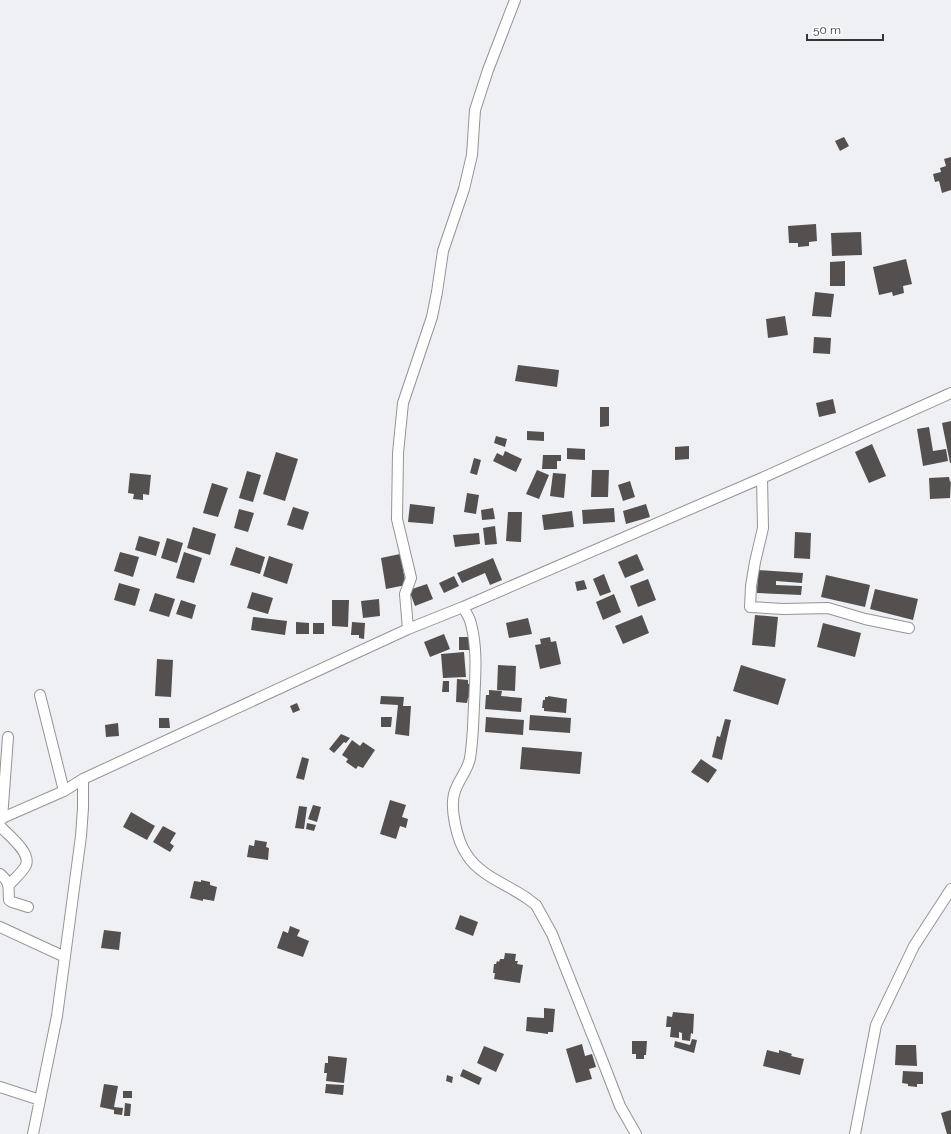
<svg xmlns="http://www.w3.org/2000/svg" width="951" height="1134" font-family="Raleway,sans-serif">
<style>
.building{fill:#545050}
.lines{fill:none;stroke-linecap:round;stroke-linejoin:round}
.minor-casing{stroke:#949497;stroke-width:12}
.minor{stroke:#fff;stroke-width:10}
</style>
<rect width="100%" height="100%" fill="#eff0f3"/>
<path class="building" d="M844,137L849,146L840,151L835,141Z
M951,157V190L942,193L939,181L935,182L933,174L941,172L940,168L946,166L944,159Z
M816,224L817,241L809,242V246L798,247V243H789L788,226Z
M861,232L862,255L832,256L831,233Z
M906,259L912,284L903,286L904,293L893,296L892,292L879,295L873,267Z
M845,261V286H830V262Z
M815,292L834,294L831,317L812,316Z
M785,316L788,335L768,338L766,319Z
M814,337L831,338L830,354L813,353Z
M518,365L559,370L557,387L515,381Z
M833,399L836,413L819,417L816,403Z
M600,407H609V426L600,427Z
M951,421V463H950L942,423Z
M929,427L933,451L946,449L948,461L923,466L917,429Z
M527,431L544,432V441L527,440Z
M496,436L507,439L505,447L494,443Z
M872,444L886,476L869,483L855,452Z
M689,446V459L675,460V447Z
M567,448L585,449V460L567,459Z
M505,451L522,459L516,472L493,461L497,453L503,456Z
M276,452L298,459L285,501L263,494Z
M543,455H561V461H557V469H542Z
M474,458L481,460L477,475L470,473Z
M537,470L549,475L539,499L526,494Z
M592,470H609L608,497H591Z
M247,471L261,475L253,502L239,498Z
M130,473L151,475L149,495L143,494V500L133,499L134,494L128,493Z
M553,473L566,474L564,498L550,496Z
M949,477L950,482L951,481L950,498L930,499L929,478Z
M630,481L635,497L623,501L618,485Z
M212,483L228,488L218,517L203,513Z
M467,493L479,495L476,514L464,512Z
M410,504L435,507L433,524L408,522Z
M646,504L650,517L626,524L623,511Z
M293,507L309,512L303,530L287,525Z
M493,508L495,519L482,520L481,510Z
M614,508L615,522L583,524L582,510Z
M239,509L254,513L248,532L234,528Z
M572,511L574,527L544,530L542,515Z
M508,512H522L521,542L506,541Z
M495,526L497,544L485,545L483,528Z
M193,527L216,534L210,555L187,548Z
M795,532L811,533L810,559L794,558Z
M479,533L480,544L455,547L453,535Z
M139,536L160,542L156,556L135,550Z
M167,538L183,543L177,563L161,558Z
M236,547L265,557L260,574L230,565Z
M120,552L139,557L133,577L114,571Z
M184,552L202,558L194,583L176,578Z
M400,554L406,585L386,589L381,558Z
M637,554L644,570L625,578L618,562Z
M269,556L293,564L287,584L263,576Z
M493,558L502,580L490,585L485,573L462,583L457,573Z
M758,570L803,573L802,583L776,581V585L802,586L801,595L757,593Z
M604,574L611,592L600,596L593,579Z
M826,575L870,585L865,607L821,597Z
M454,576L459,586L444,593L439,583Z
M648,579L656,600L638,607L630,586Z
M584,580L587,589L577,591L575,582Z
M119,583L140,589L135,606L114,600Z
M427,584L433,599L415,606L409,590Z
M875,589L918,599L913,620L870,609Z
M252,592L273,598L268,614L247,608Z
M155,593L175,599L169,617L149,611Z
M614,594L621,612L603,620L596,602Z
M379,599L380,616L363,618L361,601Z
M181,600L196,605L192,619L176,614Z
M332,600H349L348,627L332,626Z
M642,615L649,633L623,644L615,626Z
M755,615L778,617L775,647L752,645Z
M253,617L287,621L285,635L251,630Z
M528,618L532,634L509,638L506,623Z
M296,622L309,623V634H296Z
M352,622L365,623L364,639L359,638V635H351Z
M313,623H324V634H313Z
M823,623L861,633L855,657L817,647Z
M444,634L450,649L430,657L424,642Z
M459,637H471L470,650H459Z
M550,637L551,642L556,641L561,664L540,669L535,645L541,644L540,639Z
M464,652L466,677L443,678L441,654Z
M157,659L173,660L171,697L155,696Z
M498,665L516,666L515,691L497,690Z
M741,665L786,679L778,705L733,691Z
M457,679L468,680V684H471L470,698H468L467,703L456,702Z
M443,681H449V692H442Z
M489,690L502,691L501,696L522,698L521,712L485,709L486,695H489Z
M381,696L404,697L403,706H411L409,736L395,734L398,705L380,704Z
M548,696L567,699L566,713L544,711V708H542L543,700H545V697H548Z
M297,703L300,710L293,713L290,706Z
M530,715L571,718L570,733L529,730Z
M381,717H392L391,727H381Z
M486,717L524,720L523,735L485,732Z
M159,718H169L170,728H159Z
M725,719L731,720L722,760L712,757L717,736L720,737Z
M118,723L119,736L106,737L105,725Z
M341,734L350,738L346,743L344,742L334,753L329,749Z
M352,740L360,746L363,742L375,750L363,768L358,766L356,769L346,762L348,759L342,755Z
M522,747L582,752L580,774L520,769Z
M302,757L309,759L304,780L296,778Z
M701,759L717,770L708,783L691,772Z
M390,800L406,805L402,817L408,819L406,828L400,826L396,839L380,834Z
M313,805L321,807L317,822L308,819Z
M299,806L307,807L304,829L295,828Z
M131,812L155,826L147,840L123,827Z
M307,823L316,825L314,831L306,829Z
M163,826L176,833L170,843L174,846L170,852L153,842Z
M255,840L267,842L266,847L269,848L268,860L247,857L249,845L254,846Z
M201,880L210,882V885L217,887L214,901L203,899V901L190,898L194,881L201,882Z
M460,915L478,922L473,936L455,929Z
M290,926L300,930L297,936L309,941L303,957L277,948L283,931L288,933Z
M104,930L121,932L119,950L101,948Z
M505,953L516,954L515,961H518L517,964L523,965L520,983L494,979L495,973H493L494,964H496L497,961L499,962L500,959H504Z
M544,1008L555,1009L553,1032H548V1034L526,1031L527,1017L544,1018Z
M673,1012L694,1014L693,1034L691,1033L690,1041L682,1040V1033L679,1032V1038L670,1037L671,1027H666L667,1016L672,1017Z
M692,1039L697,1040L694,1053L674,1047L675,1041L690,1045Z
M632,1041H647L646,1055H644V1059H636V1054H632Z
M582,1044L585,1056L592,1054L596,1067L589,1069L592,1079L576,1083L566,1049Z
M896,1045H916L917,1066L895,1065Z
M484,1046L504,1054L496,1072L477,1063Z
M767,1050L779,1053V1050L792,1054L791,1056L804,1059L800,1075L763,1066Z
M328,1056L347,1058L344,1083L326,1081L327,1073H324L325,1063H328Z
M463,1069L482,1078L479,1085L460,1076Z
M903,1071L923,1072V1084H917V1087L908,1086V1084L902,1083Z
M447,1075L453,1077L452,1083L446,1081Z
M104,1084L118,1086L114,1107L123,1108L122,1115L114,1114V1110L100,1107Z
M326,1084L344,1085L343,1095L325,1093Z
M123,1091H132V1098H123Z
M125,1103L131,1104L130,1116H124Z
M951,1110V1134H947L941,1113Z"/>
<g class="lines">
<g class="minor-casing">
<path id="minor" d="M762,478L763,528L755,562L751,586L750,607L783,609L828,608L865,619L909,628
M463,607C466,613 470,618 471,624C478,650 475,679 474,706C473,723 473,741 470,758C468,770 459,779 455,791C449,807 457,841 467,855C480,876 509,885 528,899L536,905L552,934L603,1062L620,1106L636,1134
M408,629L405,594L411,578L397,519L398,453L403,403L432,317L437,292L443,251L464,189L472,155L475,110L488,70L515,0
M40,695L64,791
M0,819L64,791L83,779L408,629L463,607L762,478L951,393
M2,819L8,737
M0,826C8,835 31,852 26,865C23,872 14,879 9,885
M0,874C11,883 8,887 9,900L12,902L28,907
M0,927L65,957
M0,1087L40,1100
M33,1134L57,1016L81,836L83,808V779
M855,1134L876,1025L914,946L951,889"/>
</g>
<use href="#minor" class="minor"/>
</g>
<path d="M807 34v6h76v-6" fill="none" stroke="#363638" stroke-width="2"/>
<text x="813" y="34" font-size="12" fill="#363638" stroke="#fdfdff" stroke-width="3" paint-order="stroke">50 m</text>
</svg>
